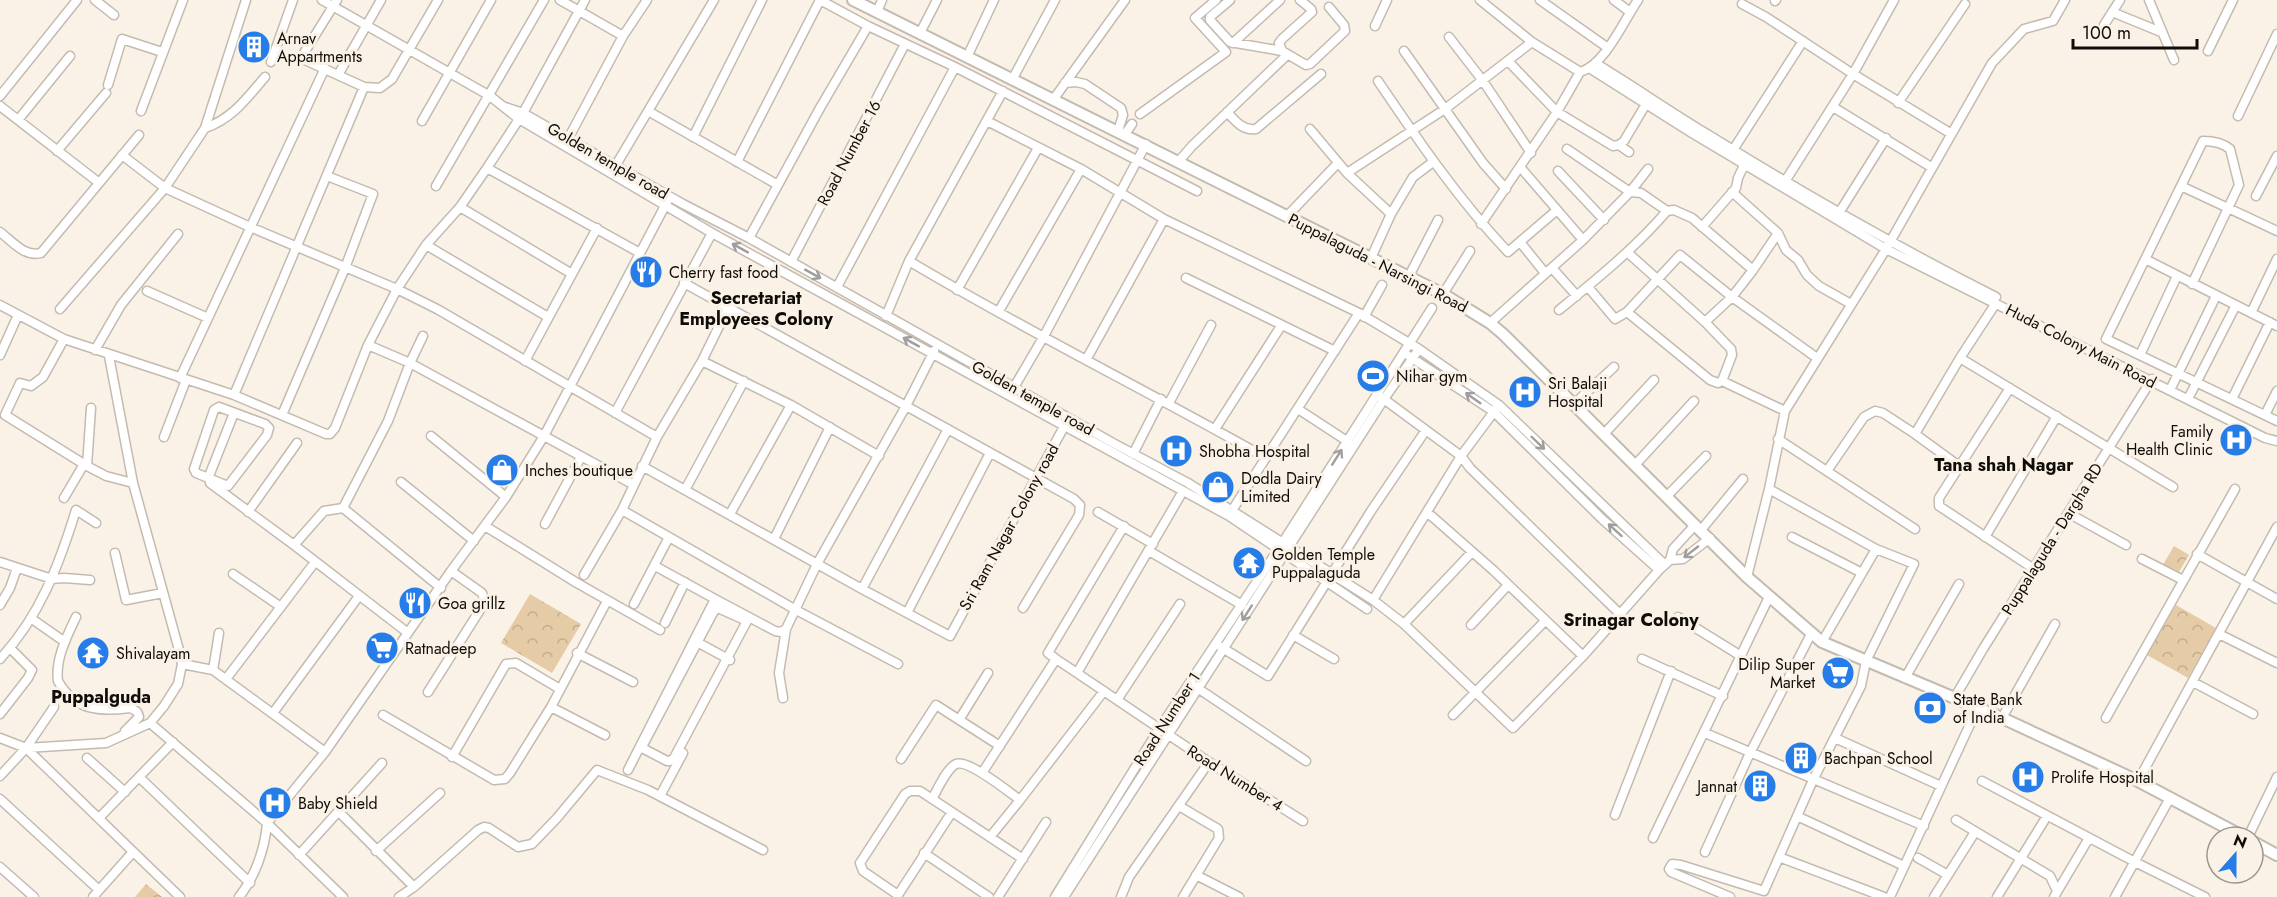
<svg xmlns="http://www.w3.org/2000/svg" width="2277" height="897" font-family="Jost,sans-serif">
<style>
.park{fill:url(#park-crowns)}
.lines{fill:none;stroke-linecap:round;stroke-linejoin:round}
.minor-casing{stroke:#c3bbb1;stroke-width:11}
.tertiary-casing{stroke:#c3bbb1;stroke-width:14}
.minor{stroke:#fff;stroke-width:8}
.tertiary{stroke:#fff;stroke-width:10}
.oneway{stroke:#9f9e9d}
.labels{text-anchor:middle;dominant-baseline:central;stroke-width:6;stroke-linejoin:round;paint-order:stroke}
.poi-label{font-size:16px;fill:#100d09;stroke:#faf2e6;text-anchor:start}
.street-label{font-size:16px;fill:#100d09;stroke:#faf2e6}
.neighbourhood-label{font-size:18px;font-weight:bold;fill:#100d09;stroke:#faf2e6}
</style>
<defs>
<pattern id="park-crowns" width="20" height="18" patternUnits="userSpaceOnUse" patternTransform="scale(1.5)"><rect width="20" height="18" fill="#e5cba6"/><path d="M2 6a3 3 0 1 1 6 0M12 15a3 3 0 1 1 6 0" fill="none" stroke="#c3ad8e"/></pattern>
</defs>
<rect width="100%" height="100%" fill="#faf2e6"/>
<path class="park" d="M2174,546L2189,555L2176,577L2161,568Z
M530,594L581,624L552,673L501,643Z
M2176,605L2216,628L2188,678L2147,655Z
M146,884L162,897H135Z"/>
<g class="lines">
<g class="minor-casing">
<path id="minor" d="M95,0L114,15
M322,0L490,96L519,119L712,233L1229,516L1367,609
M337,0L304,53L305,60L364,87L380,88L392,79L438,0
M560,0L623,36
M820,0L868,26L955,67
M1230,0L1210,17V20L1230,42L1282,51L1306,65L1310,64L1345,31L1344,25L1329,7
M1480,0L1532,42L1580,72C1605,65 1623,22 1638,0
M1540,0L1608,48
M1614,0L1630,12
M1894,0L1853,74L1950,133
M2149,0L2174,60
M1775,1L1776,0
M1742,4L1766,17L1853,74L1784,183
M877,12L882,0
M2112,12L2161,32
M2104,25L2120,0
M1375,26L1387,0
M920,33L937,0
M1449,37L1483,81L1531,153
M1233,43L1280,0
M1282,51L1279,43L1282,39L1312,12L1311,9L1300,0
M1404,51L1483,163L1506,189
M2208,51L2233,0
M967,57L994,0
M1508,61L1557,112L1613,146L1619,145L1624,141L1646,104
M271,62L293,0
M1595,63C1633,86 1669,111 1707,134C1801,192 1897,247 1996,297
M1591,69L1692,133L1886,249L2265,438L2277,441
M338,75L381,0
M1012,80L1055,0
M1378,81C1418,140 1458,199 1508,252L1557,210
M1065,83L1076,82L1085,84L1121,108L1123,115L1118,131
M108,85L122,39L162,52
M0,96L77,0
M1053,100L1125,0
M1898,103L1965,4
M0,106L98,182
M505,107L523,113L683,204L749,238L1113,443L1188,483L1332,574L1373,600L1404,624L1513,728L1583,656L1659,570L1670,560L1673,549L1695,525
M1833,107L1931,167
M141,111L183,0
M648,111L778,185
M1227,112C1235,121 1243,131 1256,129L1321,74
M1140,114L1226,52L1195,18L1216,0
M2238,116L2277,34
M18,120L70,56
M422,121L491,0
M987,121L1081,169L1164,219L1359,313L1419,349L1499,405L1664,564
M205,128C232,119 247,98 265,77
M1310,129L1347,173
M1125,134L1132,124
M693,137L762,0
M568,139L623,36L647,0
M1619,145L1629,152
M1567,149L1630,192L1648,169
M1733,150L1803,41
M57,151L106,93
M122,155L165,188L250,227L397,289L437,309L657,437
M737,162L820,0
M1178,162L1192,146L1287,55
M1433,162L1413,177L1391,214L1347,173L1445,109L1532,42
M616,165L714,0
M487,168L640,253
M1521,168L1583,240
M1558,171L1604,220
M436,186L544,0
M2181,186L2277,231
M1732,192L1778,233L1786,250L1798,260L1807,275L1819,286L1851,304
M2256,196L2277,156
M460,207L572,274
M1667,211L1674,210L1692,218L1753,270L1732,297L1705,322
M1839,213L1886,138
M1287,216L1338,163
M1481,224L1557,112L1580,72
M1702,227L1736,188L1738,178L1746,161
M0,232C13,242 24,257 41,253L139,135
M749,238L820,108L868,26
M1520,242L1545,273
M426,245L548,317
M1627,252L1705,322L1731,349L1732,355L1722,381
M1371,258L1391,214
M2145,259L2277,326
M909,261C1026,331 1148,391 1266,458
M791,262L905,44
M1552,268L1577,296
M1753,270L1778,233
M1409,276L1438,220
M1186,278L1335,351
M684,283L1074,499L1080,505L1079,515L1023,608
M2192,284L2239,185L2230,149C2223,143 2212,141 2203,141L2106,339L2277,421
M837,287L955,67L1197,191
M1588,287L1615,319L1627,312L1680,255L1732,297L1817,358
M957,290L1038,148
M147,291L208,318
M1443,294L1470,251
M0,305L64,339L234,395L326,434H330L335,428L368,345L397,289L426,245L460,207L487,168L523,113L585,0
M60,309L165,188L205,128L246,0
M999,311L1081,169
M1627,312L1710,380L1718,383L1722,381L1785,411
M2251,313L2277,259
M886,316L909,261L1003,91
M1364,317L1382,285
M1490,323L1583,240L1630,192L1641,193L1667,211C1635,248 1597,279 1559,310
M64,339L43,377L31,386L20,383L5,415L87,466L106,476L133,483
M368,345L410,363L634,485
M95,350L121,305L178,234
M0,355L18,315
M2140,355L2177,276
M1409,356L1494,412L1602,519L1659,570
M1960,358L2173,487
M1086,360L1164,219
M525,361L597,228
M702,361L791,405L879,456
M180,378L325,68
M2172,386L2216,296
M2010,388L1939,498V506L2034,569
M1013,389L1044,336L1146,144
M234,395L364,87
M2190,395L2236,305
M1381,397L1461,456L1470,468L1620,614
M2232,399L2270,322
M1169,403L1211,325
M1574,404L1614,367
M219,407L265,424L269,428L267,435L228,486L196,473L194,469L214,410Z
M1298,409L1350,443
M234,413L209,476L210,483L294,545L408,633
M615,413L712,233
M282,415L345,268L373,194L327,176
M2265,415L2277,391
M1215,429L1281,326
M1604,434L1654,380
M1915,434L1960,358L1996,303
M431,436L506,497
M164,437L186,380
M1778,439L1915,529
M1133,454L1161,399
M1635,465L1694,401
M87,466L91,408
M642,466L862,589L950,636L1066,423
M1827,471L1864,417L1875,411L1883,413L1915,434L1959,466
M401,482L474,541
M685,490L744,381
M1183,491L1077,673L1209,762L1303,821
M1666,497L1706,456
M64,498L84,464
M343,508L441,588
M622,510L796,610L898,664
M248,512L297,443
M1098,512L1153,544
M1231,512L1359,313
M1427,512L1493,570L1583,656
M2068,513L2126,545
M730,514L791,405
M545,524L581,457
M485,526L577,583L660,630
M1701,530L1743,479
M1792,537L1862,573
M1985,537L2057,416
M774,539L830,427
M294,545L324,511L343,508L388,421L410,363L423,336
M1149,551L1242,605
M115,553L126,600L163,593
M2197,554L2277,599
M2142,559L2183,580
M1670,560L1683,559L1710,538
M0,562L52,579L64,578L90,580
M655,566L715,599
M233,574L281,607
M584,575L622,510L657,437L702,361L728,308
M1747,577L1769,489L1785,411L1886,249L1992,63L2024,29L2053,21L2065,0
M862,589L948,429
M1373,600L1461,456L1496,409
M634,604L669,537
M0,605L10,588L17,568
M718,608L747,621L674,758L670,761H667L644,749L643,745L714,611Z
M907,613L990,453
M76,617C67,636 55,659 58,681C75,711 100,712 130,708C135,710 138,711 139,717L125,731
M1678,617L1741,656
M32,619L65,642
M665,623L685,582
M1404,624L1472,552
M1471,625L1508,585
M2219,634L2277,663
M1293,635L1334,659
M697,642L730,660
M1822,642L1876,549
M1221,647L1268,676L1371,511L1426,430
M577,653L633,682
M0,659C40,616 59,565 76,510L96,523
M1056,659L1048,653L1124,526
M1642,659L1723,696
M182,664L213,670L325,752
M213,670L219,633
M1905,678L1959,584
M226,679L315,562
M2193,682L2253,714
M1193,685L1306,761
M428,692L485,602L482,593L451,571
M1955,697L1983,649L2152,379
M783,698L779,673L786,629
M1117,700L1180,604
M551,707L605,735
M273,713L359,596
M0,714L28,678L32,670L10,648
M383,715L494,780L505,779L510,773L551,707L607,601
M1453,715L1545,621
M2002,718L2055,624
M2106,718L2235,489
M959,720L988,673
M150,723L267,823L343,897
M1705,733L1924,826
M0,738L26,748L106,743L150,723L164,706L178,684L182,664L179,650L133,483L109,356
M1835,738L1941,786
M26,748L180,897
M452,757L506,664L516,663L560,689
M87,758L125,792
M901,759L936,705L1000,746
M628,770L715,599L775,631L781,632L786,629L817,564L906,406L934,351
M982,773L1056,659L1077,673
M0,776L26,748L54,707
M139,777L250,883
M1982,781L2135,862L2205,897
M2138,781L2277,527
M910,791H920L952,812L898,895L863,871L860,863L905,794Z
M660,796L683,753
M0,799L99,890
M932,799C938,789 946,769 956,764C968,759 1009,792 1020,800L990,837
M1020,800L1104,691
M1179,806L1218,829L1219,838L1183,897
M339,812L414,887L478,830L484,827L489,828L518,847L532,844L557,818L597,770L648,790L763,850
M952,812L1023,859
M1615,815L1671,671
M1797,816L1904,866
M99,818L173,742
M1956,820L2050,876L2057,891
M2248,837L2277,777
M1653,838L1769,597
M376,851L440,793
M1705,852L1750,753L1811,634
M924,853L989,897
M299,855L382,763
M1779,857L1884,897
M1918,858L1948,875
M0,867L34,897
M1196,875L1239,897
M93,897L133,852
M239,897C255,877 265,849 267,823L325,752L451,571L506,497L544,436L668,200
M399,897L414,887
M998,897L1046,822
M1055,897L1159,729L1283,542L1432,308
M1064,897L1384,399L1419,349
M1121,897L1129,877L1209,762
M1730,897L1671,872L1669,869L1672,864L1681,865L1764,891L1813,780L1861,686L1866,661L1914,564L1876,549L1769,489
M1890,897L1978,707
M1934,897L1975,832
M1997,897L2047,816
M2054,897L2089,838
M2115,897L2170,798"/>
</g>
<g class="tertiary-casing">
<path id="tertiary" d="M853,0L1443,294L1490,323L1503,334L1747,577L1822,642L2002,718L2138,781L2244,837
M2253,842L2277,855"/>
</g>
<use href="#minor" class="minor"/>
<use href="#tertiary" class="tertiary"/>
</g>
<defs><path id="oneway-shaft" d="M-6 0H5M1.5-3L5.5 0L1.5 3" fill="none" stroke-width="1.6" stroke-linecap="round" stroke-linejoin="round" transform="scale(1.5)"/></defs>
<g class="oneway">
<use href="#oneway-shaft" transform="translate(740 248) rotate(-151)"/>
<use href="#oneway-shaft" transform="translate(813 274) rotate(29)"/>
<use href="#oneway-shaft" transform="translate(911 342) rotate(-151)"/>
<use href="#oneway-shaft" transform="translate(1473 398) rotate(-145)"/>
<use href="#oneway-shaft" transform="translate(1538 443) rotate(44)"/>
<use href="#oneway-shaft" transform="translate(1337 457) rotate(-58)"/>
<use href="#oneway-shaft" transform="translate(1615 530) rotate(-138)"/>
<use href="#oneway-shaft" transform="translate(1691 552) rotate(142)"/>
<use href="#oneway-shaft" transform="translate(1247 613) rotate(123)"/>
</g>
<defs>
<g id="building-disc" transform="scale(1.725)"><circle r="9.5" fill="#267de8" stroke="#faf2e6"/><path d="M-4-6H4V6H1V3H-1V6H-4ZM-2.5-4.3h1.7v1.8h-1.7ZM.8-4.3h1.7v1.8H.8ZM-2.5-1h1.7V.8h-1.7ZM.8-1h1.7V.8H.8Z" fill="#fff"/></g>
<g id="restaurant-disc" transform="scale(1.725)"><circle r="9.5" fill="#267de8" stroke="#faf2e6"/><path d="M-5-6h1v4h1v-4h1v4h1v-4h1v5L-1.5 .5V6h-2V.5L-5-1ZM5-6V6H3V1.5H1.5Q1.5-4 5-6Z" fill="#fff"/></g>
<g id="stadium-disc" transform="scale(1.725)"><circle r="9.5" fill="#267de8" stroke="#faf2e6"/><path d="M0-5a6.5 5 0 1 0 0 10a6.5 5 0 1 0 0-10ZM-3.5-1.8h7v3.6h-7Z" fill="#fff"/></g>
<g id="hospital-disc" transform="scale(1.725)"><circle r="9.5" fill="#267de8" stroke="#faf2e6"/><path d="M-5-5h3v3.5h4V-5h3V5h-3V1.5h-4V5h-3Z" fill="#fff"/></g>
<g id="shop-disc" transform="scale(1.725)"><circle r="9.5" fill="#267de8" stroke="#faf2e6"/><path d="M-5-2.5h2.3a2.7 3.5 0 0 1 5.4 0H5L5.5 6h-11ZM-1.5-2.5h3a1.5 2.3 0 0 0-3 0Z" fill="#fff"/></g>
<g id="temple-disc" transform="scale(1.725)"><circle r="9.5" fill="#267de8" stroke="#faf2e6"/><path d="M0-6L5-2H3V0L6.5 2.5H4V6H1.5V3h-3V6H-4V2.5H-6.5L-3 0V-2H-5Z" fill="#fff"/></g>
<g id="supermarket-disc" transform="scale(1.725)"><circle r="9.5" fill="#267de8" stroke="#faf2e6"/><path d="M-6-5.5h2.5l.6 2H6L4.5 2H-2.5L-4.4-4H-6ZM-1.5 3.2a1.3 1.3 0 1 0 .1 0ZM3 3.2a1.3 1.3 0 1 0 .1 0Z" fill="#fff"/></g>
<g id="bank-disc" transform="scale(1.725)"><circle r="9.5" fill="#267de8" stroke="#faf2e6"/><path d="M-6-4H6V4H-6ZM0-2.3a2.3 2.3 0 1 0 0 4.6a2.3 2.3 0 1 0 0-4.6Z" fill="#fff"/></g>
</defs>
<g fill-rule="evenodd">
<use href="#building-disc" x="254" y="47"/>
<use href="#restaurant-disc" x="646" y="272"/>
<use href="#stadium-disc" x="1373" y="376"/>
<use href="#hospital-disc" x="1525" y="392"/>
<use href="#hospital-disc" x="2236" y="440"/>
<use href="#hospital-disc" x="1176" y="451"/>
<use href="#shop-disc" x="502" y="470"/>
<use href="#shop-disc" x="1218" y="487"/>
<use href="#temple-disc" x="1249" y="563"/>
<use href="#restaurant-disc" x="415" y="603"/>
<use href="#supermarket-disc" x="382" y="648"/>
<use href="#temple-disc" x="93" y="653"/>
<use href="#supermarket-disc" x="1838" y="673"/>
<use href="#bank-disc" x="1930" y="708"/>
<use href="#building-disc" x="1801" y="758"/>
<use href="#hospital-disc" x="2028" y="777"/>
<use href="#building-disc" x="1760" y="786"/>
<use href="#hospital-disc" x="275" y="803"/>
</g>
<g class="labels">
<g class="poi-label">
<text x="277" y="38">Arnav<tspan x="277" dy="18">Appartments</tspan></text>
<text x="669" y="272">Cherry fast food</text>
<text x="1396" y="376">Nihar gym</text>
<text x="1548" y="383">Sri Balaji<tspan x="1548" dy="18">Hospital</tspan></text>
<text x="2213" y="431" text-anchor="end">Family<tspan x="2213" dy="18">Health Clinic</tspan></text>
<text x="1199" y="451">Shobha Hospital</text>
<text x="525" y="470">Inches boutique</text>
<text x="1241" y="478">Dodla Dairy<tspan x="1241" dy="18">Limited</tspan></text>
<text x="1272" y="554">Golden Temple<tspan x="1272" dy="18">Puppalaguda</tspan></text>
<text x="438" y="603">Goa grillz</text>
<text x="405" y="648">Ratnadeep</text>
<text x="116" y="653">Shivalayam</text>
<text x="1815" y="664" text-anchor="end">Dilip Super<tspan x="1815" dy="18">Market</tspan></text>
<text x="1953" y="699">State Bank<tspan x="1953" dy="18">of India</tspan></text>
<text x="1824" y="758">Bachpan School</text>
<text x="2051" y="777">Prolife Hospital</text>
<text x="1737" y="786" text-anchor="end">Jannat</text>
<text x="298" y="803">Baby Shield</text>
</g>
<g class="street-label">
<text transform="translate(849 153) rotate(-62)">Road Number 16</text>
<text transform="translate(608 161) rotate(30)">Golden temple road</text>
<text transform="translate(1378 263) rotate(27)">Puppalaguda - Narsingi Road</text>
<text transform="translate(2081 346) rotate(27)">Huda Colony Main Road</text>
<text transform="translate(1033 398) rotate(29)">Golden temple road</text>
<text transform="translate(1009 527) rotate(-61)">Sri Ram Nagar Colony road</text>
<text transform="translate(2052 539) rotate(-58)">Puppalaguda - Dargha RD</text>
<text transform="translate(1167 719) rotate(-57)">Road Number 1</text>
<text transform="translate(1235 778) rotate(32)">Road Number 4</text>
</g>
<g class="neighbourhood-label">
<text x="756" y="298">Secretariat<tspan x="756" dy="21">Employees Colony</tspan></text>
<text x="2004" y="465">Tana shah Nagar</text>
<text x="1631" y="620">Srinagar Colony</text>
<text x="101" y="697">Puppalguda</text>
</g>
</g>
<g transform="translate(2235 855) rotate(21)"><circle r="28" fill="#faf2e6" stroke="#9c968e" stroke-width="1.5"/>
<path d="M0-4.5L10 22L0 15L-10 22Z" fill="#267de8"/>
<text y="-9" font-size="16" font-weight="bold" text-anchor="middle" fill="#100d09">N</text>
</g>
<path d="M2073 39v9h124v-9" fill="none" stroke="#100d09" stroke-width="3"/>
<text x="2082" y="39" font-size="18" fill="#100d09" stroke="#faf2e6" stroke-width="4.5" paint-order="stroke">100 m</text>
</svg>
